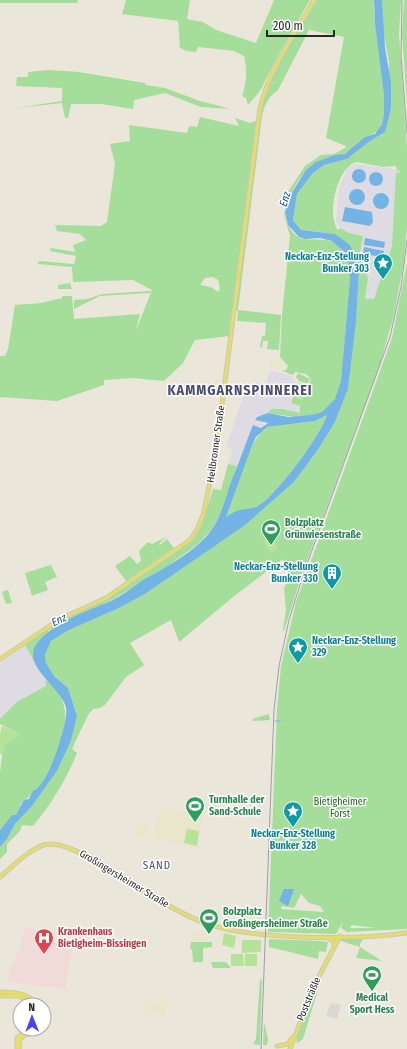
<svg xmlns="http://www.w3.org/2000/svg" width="407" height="1049" font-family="'Fira Sans Condensed',sans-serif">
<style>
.industrial{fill:#dedbe2}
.education{fill:#eae6cb}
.medical{fill:#f0dbd8}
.green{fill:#a5dd9a;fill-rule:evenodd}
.pitch{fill:#b5e397}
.plaza{fill:#dad8d1}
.water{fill:#74b3e5;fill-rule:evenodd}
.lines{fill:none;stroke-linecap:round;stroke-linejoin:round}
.stream{stroke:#74b3e5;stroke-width:1}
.major-casing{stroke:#c7c7c7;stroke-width:5}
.major{stroke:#e6de63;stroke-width:3}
.rail{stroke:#9e9eb1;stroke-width:1}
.labels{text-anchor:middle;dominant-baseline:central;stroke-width:3;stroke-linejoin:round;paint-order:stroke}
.culture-label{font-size:10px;font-weight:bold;fill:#0d838f;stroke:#fff;text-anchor:end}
.street-label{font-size:10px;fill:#282828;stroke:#fff}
.leisure-label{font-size:10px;font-weight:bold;fill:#27864d;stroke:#fff;text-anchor:start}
.park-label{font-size:10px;fill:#205f1e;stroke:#fff}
.health-label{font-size:10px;font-weight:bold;fill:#be3a42;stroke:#fff;text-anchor:start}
.water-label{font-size:11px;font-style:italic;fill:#16508e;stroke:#fff}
.neighbourhood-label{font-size:11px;letter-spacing:1px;fill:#4c4c75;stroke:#fff}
.district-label{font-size:14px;font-weight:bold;letter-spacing:1px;fill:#4c4c75;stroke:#fff}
</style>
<rect width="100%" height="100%" fill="#eae6da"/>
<path class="industrial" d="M355,164L400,170L399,173L397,172L392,246L374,299H365L368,278L360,253L363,236L349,233L340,228L336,220L339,188L348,168Z
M270,370L292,376L298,384L291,403L300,406V413L282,409H271L268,413L257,417L255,420L263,423L265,426L261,428L253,426L237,466L228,464L233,449L226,447L244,394L251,396L257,382L266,385Z
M25,645L45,680L46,686L0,719V663Z"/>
<path class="education" d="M270,359L279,360L285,367L281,369L269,368Z
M160,807L203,818L197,847L153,839Z
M139,822L147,824L145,838L133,840Z
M190,933H206V940L191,941Z
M162,999L168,1001L164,1017L145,1012L148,1002L160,1005Z"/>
<path class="medical" d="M27,927L32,928L45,938L72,950L65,989L22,984L8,981L10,968L20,949L22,937Z"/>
<path class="green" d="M0,0H78L77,3H0Z
M126,0H190L187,19L203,22L216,30L256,43L274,0H310L278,56L260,91L248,105L246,98L242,96C247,83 247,69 244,56L234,51L198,47L196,52L186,51L180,48L178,21L122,14Z
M317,0H374C372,35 393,90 382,123C379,133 373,133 365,138C357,142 352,151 344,154C335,158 326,157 317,162C303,169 288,195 285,211C284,221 293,238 304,239C320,241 335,235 347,254C356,271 346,318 345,338C343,356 344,374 338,392C336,399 328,409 321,413C305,421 284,415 268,413L271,409H282L300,413V406L291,403L298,384L301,383L296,397L302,400L311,379L306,374L295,372L293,375L282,371L286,370L288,366L280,357L282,315L290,236L284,215L288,192L305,166L321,155L334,154L345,148L346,146L326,138L344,37L309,30L278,90C268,97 265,104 262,116L238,310L281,315L279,350L267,349L268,341H263L262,348L260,347L262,336H265L266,323L237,321L238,311L235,310L263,100L279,62Z
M382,0H401L399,34L407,147V226L404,261L394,315L379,368L303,571L284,631H283L286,609L284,588L290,575L283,559L233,597L179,642L171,620L130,643L144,665L126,677L105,705L100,708L93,709L88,715L72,749L77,753C66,780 52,803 33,826L22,825L20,831L7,844V852L0,859V847L7,839L15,824L32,806L57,771L71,741L77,716L68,688L54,676L46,663L45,655L51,641L69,630L119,608L145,594L244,526L294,482L319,448L335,422L348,389L356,323L359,272L355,255L350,245L341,238L335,234L301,230L293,220L297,194L313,173L324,165L347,159L370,141L385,132L389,62L382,25ZM357,162L383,167L396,166L397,170L400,171L399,173L396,172L392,246L374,299H365L368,278L360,253L363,236L349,233L340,228L338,230C326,215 337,166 357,162Z
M404,0H407V104L402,34Z
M49,70L79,72L145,83L146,85L165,88L200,101L231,109L201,107L165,93L134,100L133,109L101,104H71L68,118H65L62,103L16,108L62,101V88L16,86L17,77H28V72Z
M200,117L239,126L235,118L250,123L256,121L230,336L195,340L183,363L164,381L133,378L104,380V385L57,401L0,397V356H5L8,349L15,305L41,303L62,298V296H72L74,319L140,314L136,330L152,290L133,280L73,282L72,267L37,264L40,261L74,264L76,256L50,251L51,248L75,252L73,245L86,240L80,234L57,231L55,225L101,226L107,222L115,164L110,144L130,141L129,125L187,133L189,126L197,127ZM213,277L218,280L220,288L218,292L211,287L200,285L205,278Z
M407,263V929L347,932L341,928L343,921L336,934L268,932L277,710L281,666L296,602L392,338ZM301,894L309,903L320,906L324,912L281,909L282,906L294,908ZM352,925L376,928H350Z
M70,283L72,289H58V285Z
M151,291L150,293L100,296L74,309V300L87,299L102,294Z
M298,373L310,379L307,384L299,381L296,377Z
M327,415C318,438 279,493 258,506C249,511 236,514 226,518C234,494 247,441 267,427L315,421Z
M228,464L237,466L223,510L211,530L197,545L169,565L112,600L49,630L34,661L36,665L25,645L50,626L107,599L189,543L201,527L213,489L221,490Z
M166,537L160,543L159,546L167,539L174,548L126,581L115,566L130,556L137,564L141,561L139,551L148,542L152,544Z
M51,565L57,577L45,582L48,590L32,596L25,573Z
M8,590L12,603L6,604L2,592Z
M45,680C84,704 57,756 41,785C37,791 23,801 21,804C20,808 18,812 16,815H12L0,830V773L3,749L6,743L20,734L0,724V719L17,702L46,686Z
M269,714L270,720L253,721L252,719Z
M343,938L363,939L360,944V947L382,961L356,958L360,947L341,941Z
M269,939L321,941L328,942L326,952L319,951L318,959L269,947Z
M191,942H212V947L203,948V962H193L192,949H190Z
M211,962H226L231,968H213Z
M260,979L262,980L260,1045L253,1044L256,1039Z
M321,980L303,1039L297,1043C294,1033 314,991 321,980Z
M264,1022L268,1039L267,1045H263Z"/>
<path class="pitch" d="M301,383L308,386L302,400L296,397Z
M271,532L278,549L270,553L262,536Z
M2,726L21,734L6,743L3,754H0V734Z
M187,829L199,831L197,846L184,843Z
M224,933L236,936L234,948L222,945Z
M242,940H261V952L242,953Z
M231,954H243L244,966H231Z
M245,954H257V966H245Z"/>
<path class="plaza" d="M331,1003L341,1005L337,1019L326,1016Z"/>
<path class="water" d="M374,0H382L385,48L391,83V108L385,132L370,141L347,159L324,165L313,173L297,194L293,220L301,230L335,234L341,238L350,245L355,255L359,272L356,323L348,389L335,422L319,448L294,482L244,526L145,594L119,608L69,630L51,641L45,655L46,663L54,676L68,688L77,716L71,741L57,771L32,806L15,824L7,839L0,847V830L12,815H16L24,800L29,799L33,791C47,788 69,722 66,707C61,688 22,666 36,645C51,623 87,611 111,601C121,596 130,589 139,583C161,569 197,552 212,529C221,516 225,501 230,485C238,465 245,445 253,425L261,428L268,423L255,420L257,417L268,413L288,417L312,415L322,412L335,399L341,381L350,281L349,264L347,254L332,241L320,238L305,239L299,237L288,225L285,212L291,194L306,170L316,162L335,155L345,154L365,137L375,134L382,124L384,114V94L375,24ZM327,415C320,436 277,495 258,506C252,510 243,508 237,511C233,512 230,515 226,517L251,448L256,437L267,427L315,421Z
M352 176a7 7 0 1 1 14 0a7 7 0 1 1-14 0Z
M369 179a7 7 0 1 1 14 0a7 7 0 1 1-14 0Z
M349 197a8 8 0 1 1 16 0a8 8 0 1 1-16 0Z
M373 201a8 8 0 1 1 16 0a8 8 0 1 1-16 0Z
M345,207L372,212L373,222L370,226L342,221Z
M365,238L385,242L384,248L364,245Z
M364,247L384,251L383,257L363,254Z
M284,889H294L288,906L279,901Z"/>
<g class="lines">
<path class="stream" d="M275,721H280"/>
<g class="major-casing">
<path id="major" d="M0,659L60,619L106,598L190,540L197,530L203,515L215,459L260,108C269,69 295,35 314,0
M0,877C12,867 34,844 50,844C75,845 92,862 112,873C140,890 168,907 197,920C245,941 354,940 407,933
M326,937L333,941L334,945
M0,992C15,992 28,993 38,1005
M0,996H19L34,1005
M277,1046L288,1044L292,1038
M17,1049V1038L28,1029
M19,1049L20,1039L33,1029
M290,1049L315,984L340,936"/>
</g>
<use href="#major" class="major"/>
<path class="rail" d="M402,0L401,56L407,133
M261,1049L274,710L279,666L289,620L304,572L390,337L401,287L407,240"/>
</g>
<defs>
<g id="sight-pin" transform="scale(1)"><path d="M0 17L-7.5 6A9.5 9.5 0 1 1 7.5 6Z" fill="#0f9aa8" stroke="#fff"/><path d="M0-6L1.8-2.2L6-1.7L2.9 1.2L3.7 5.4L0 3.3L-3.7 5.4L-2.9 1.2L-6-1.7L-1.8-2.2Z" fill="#fff"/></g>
<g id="stadium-pin" transform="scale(1)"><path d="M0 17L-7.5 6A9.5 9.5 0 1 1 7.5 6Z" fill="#2e9e5b" stroke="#fff"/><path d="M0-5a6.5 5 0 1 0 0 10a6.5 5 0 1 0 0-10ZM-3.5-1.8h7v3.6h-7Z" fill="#fff"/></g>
<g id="building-pin" transform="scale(1)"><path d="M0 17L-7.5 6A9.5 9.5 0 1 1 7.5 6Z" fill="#0f9aa8" stroke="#fff"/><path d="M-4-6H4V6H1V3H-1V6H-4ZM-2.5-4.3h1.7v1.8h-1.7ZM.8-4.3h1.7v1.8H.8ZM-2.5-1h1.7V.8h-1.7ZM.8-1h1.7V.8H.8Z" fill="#fff"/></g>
<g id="hospital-pin" transform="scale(1)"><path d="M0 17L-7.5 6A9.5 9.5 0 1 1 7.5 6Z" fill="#e0444e" stroke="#fff"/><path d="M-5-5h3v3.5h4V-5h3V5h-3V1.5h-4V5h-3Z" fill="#fff"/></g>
</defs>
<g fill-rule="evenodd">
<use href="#sight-pin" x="383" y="263"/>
<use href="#stadium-pin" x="271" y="529"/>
<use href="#building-pin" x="332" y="573"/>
<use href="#sight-pin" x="298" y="647"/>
<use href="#stadium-pin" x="195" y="806"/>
<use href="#sight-pin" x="293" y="811"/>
<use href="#stadium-pin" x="209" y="918"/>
<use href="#hospital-pin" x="44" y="938"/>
<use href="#stadium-pin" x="372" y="975"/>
</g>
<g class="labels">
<g class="culture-label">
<text x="369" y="257">Neckar-Enz-Stellung<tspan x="369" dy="12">Bunker 303</tspan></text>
<text x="318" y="567">Neckar-Enz-Stellung<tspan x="318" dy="12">Bunker 330</tspan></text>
<text x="312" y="641" text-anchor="start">Neckar-Enz-Stellung<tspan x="312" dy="12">329</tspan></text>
<text x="293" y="834" text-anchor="middle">Neckar-Enz-Stellung<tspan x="293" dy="12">Bunker 328</tspan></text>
</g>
<g class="street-label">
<text transform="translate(216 444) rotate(-82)">Heilbronner Straße</text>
<text transform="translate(124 879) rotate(31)">Großingersheimer Straße</text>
<text transform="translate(309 999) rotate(-67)">Poststräßle</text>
</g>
<g class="leisure-label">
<text x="285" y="523">Bolzplatz<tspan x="285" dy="12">Grünwiesenstraße</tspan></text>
<text x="209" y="800">Turnhalle der<tspan x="209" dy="12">Sand-Schule</tspan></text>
<text x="223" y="912">Bolzplatz<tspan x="223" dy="12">Großingersheimer Straße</tspan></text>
<text x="372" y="998" text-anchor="middle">Medical<tspan x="372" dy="12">Sport Hess</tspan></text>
</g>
<g class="park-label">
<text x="340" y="802">Bietigheimer<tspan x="340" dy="12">Forst</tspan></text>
</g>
<g class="health-label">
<text x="58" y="932">Krankenhaus<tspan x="58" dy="12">Bietigheim-Bissingen</tspan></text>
</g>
<g class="water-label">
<text transform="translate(285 199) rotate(-73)">Enz</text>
<text transform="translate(59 620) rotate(-26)">Enz</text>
</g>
<g class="neighbourhood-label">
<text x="157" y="865">SAND</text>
</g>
<g class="district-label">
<text x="240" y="390">KAMMGARNSPINNEREI</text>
</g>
</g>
<g transform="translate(32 1017) rotate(359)"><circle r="19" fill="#ffffff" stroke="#a9a9a9"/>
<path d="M0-3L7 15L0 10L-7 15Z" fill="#4547ec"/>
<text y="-6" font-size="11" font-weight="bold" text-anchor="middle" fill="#282828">N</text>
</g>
<path d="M267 30v6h67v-6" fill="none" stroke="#282828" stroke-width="2"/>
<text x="273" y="30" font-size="12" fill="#282828" stroke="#ffffff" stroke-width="3" paint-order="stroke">200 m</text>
</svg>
